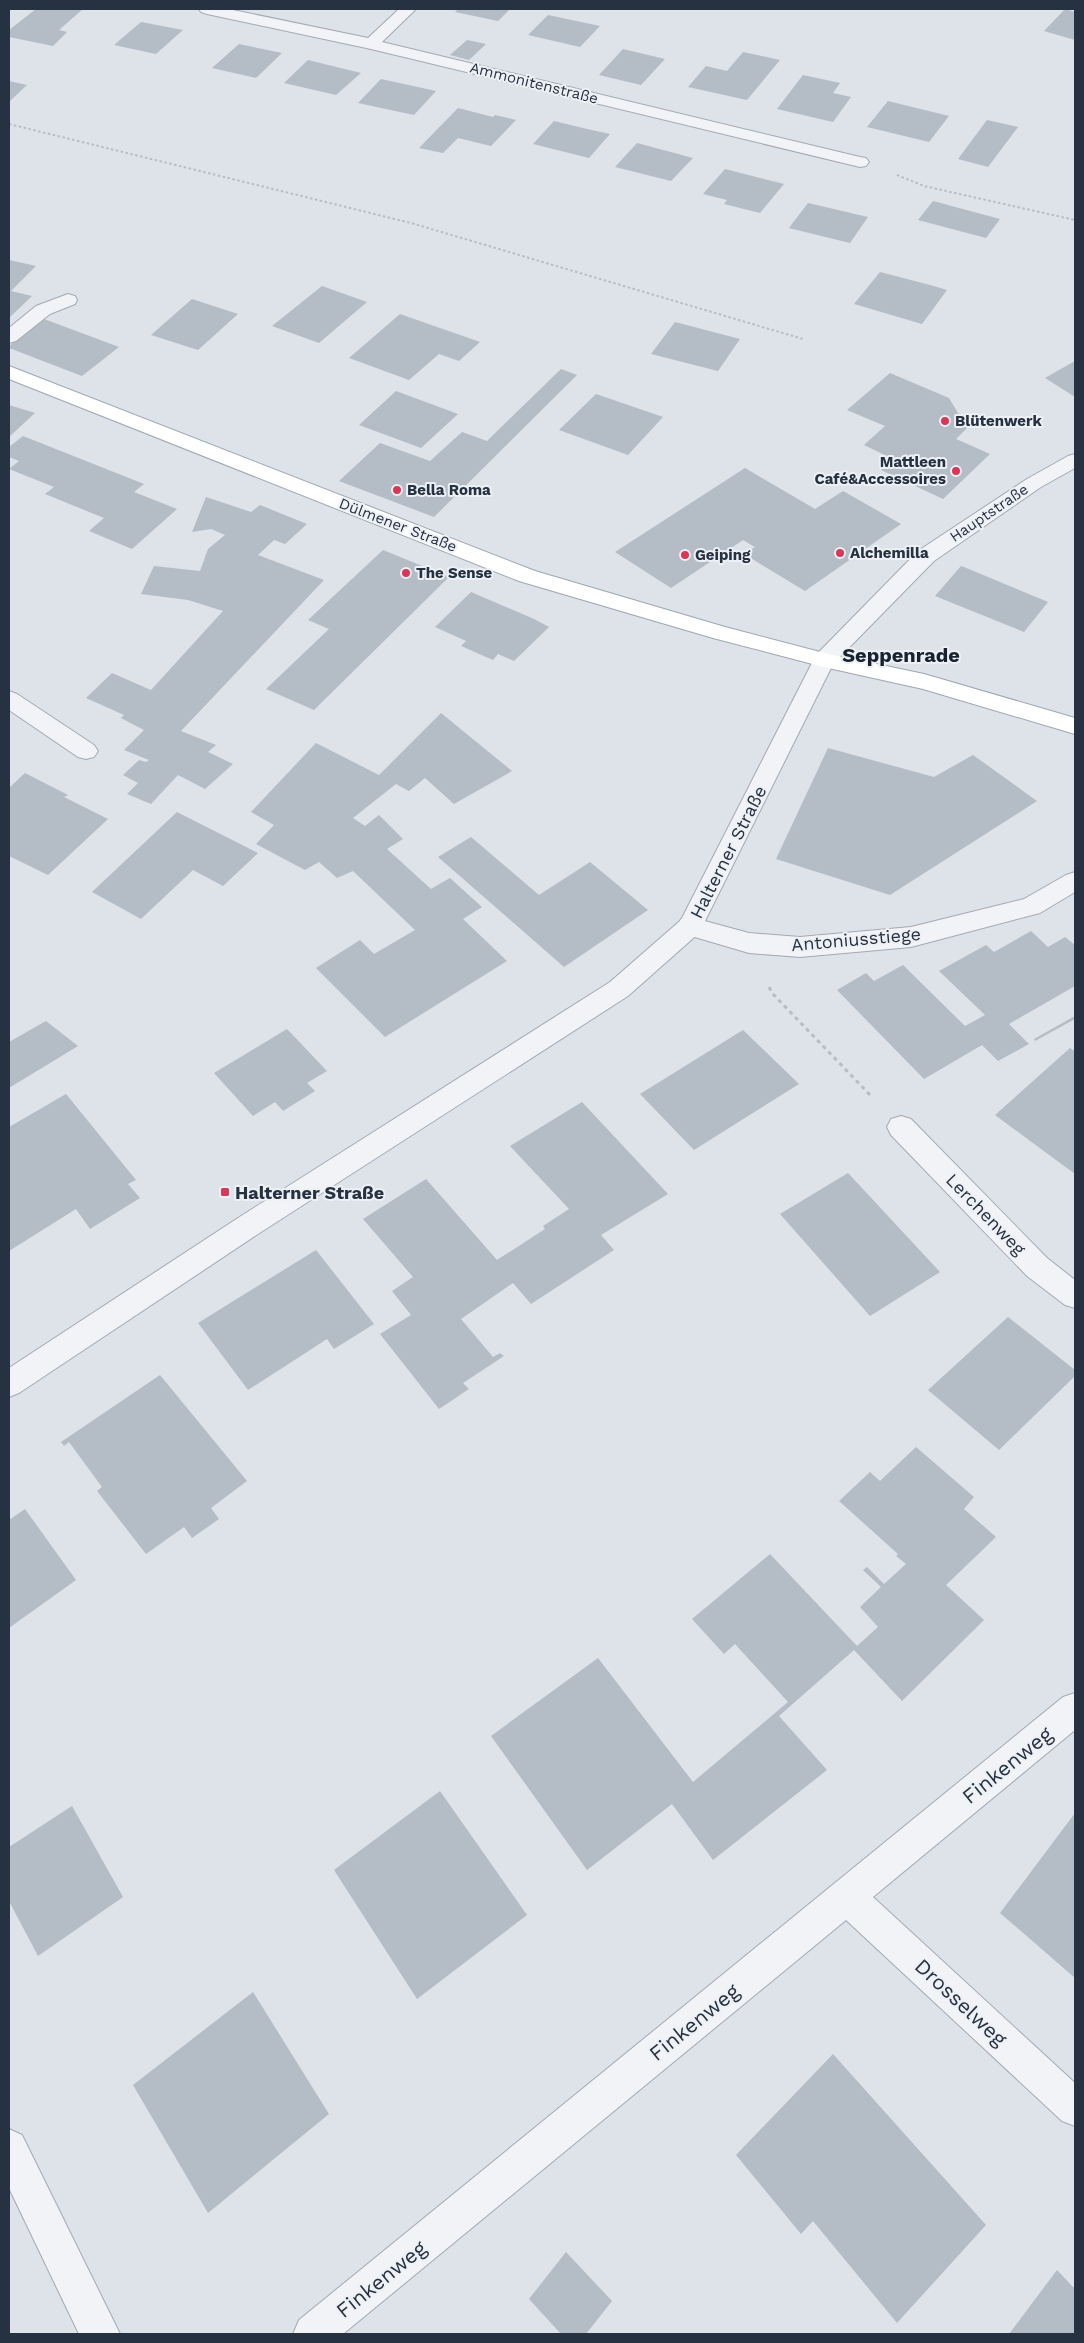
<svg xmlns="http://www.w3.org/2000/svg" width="1084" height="2343" font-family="'Work Sans',sans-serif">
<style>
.building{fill:#b4bcc6}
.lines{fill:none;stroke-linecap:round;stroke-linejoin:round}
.service-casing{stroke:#a3a9b3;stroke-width:2}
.minor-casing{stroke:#a3a9b3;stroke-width:2}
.tertiary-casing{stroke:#a3a9b3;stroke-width:2}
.primary-casing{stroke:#9ca7b5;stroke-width:2}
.path-far1{stroke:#b8bdc4;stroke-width:2;stroke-dasharray:2.5 2.5;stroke-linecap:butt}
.path{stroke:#b8bdc4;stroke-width:3;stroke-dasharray:4 4;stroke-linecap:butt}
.service{fill:#f1f3f7;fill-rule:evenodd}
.minor{fill:#f1f3f7;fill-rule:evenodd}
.tertiary{fill:#f1f3f7;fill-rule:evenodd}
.primary{fill:#fff;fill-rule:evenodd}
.poi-dot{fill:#d93756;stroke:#edf1f6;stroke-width:2}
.labels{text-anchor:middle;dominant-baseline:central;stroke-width:4;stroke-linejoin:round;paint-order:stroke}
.far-street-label{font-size:15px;fill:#263141;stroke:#edf1f6}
.far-poi-label{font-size:15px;font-weight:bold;fill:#263141;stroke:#edf1f6;text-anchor:start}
.street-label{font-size:18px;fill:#263141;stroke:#edf1f6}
.poi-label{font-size:18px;font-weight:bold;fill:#263141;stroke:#edf1f6;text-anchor:start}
.quarter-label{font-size:20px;font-weight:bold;fill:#182231;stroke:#edf1f6}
.near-street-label{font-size:21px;fill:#263141;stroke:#edf1f6}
</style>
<rect width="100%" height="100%" fill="#dee2e9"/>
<path class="building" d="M36,9H83L59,30L67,32L53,46L9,37V30Z
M458,9H510L498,21L455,12Z
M1065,9L1075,12V40L1044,31Z
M548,15L600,26L580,47L528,35Z
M141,22L183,30L156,54L114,45Z
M467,40L486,44L469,60L450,55Z
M239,44L282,53L256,78L212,68Z
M623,49L665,59L641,85L599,75Z
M743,52L780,60L747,100L688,87L706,66L727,71Z
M308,60L361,73L336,95L284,83Z
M803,75L840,83L833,93L851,97L833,122L777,109Z
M381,79L436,91L414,115L358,103Z
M9,81L27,85L9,102Z
M888,101L949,116L929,142L867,127Z
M458,108L493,117L495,115L516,120L491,146L458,138L443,153L419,148Z
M987,120L1018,127L988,167L958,159Z
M554,121L587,129L610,134L589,158L533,144Z
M637,143L693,158L671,181L615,167Z
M725,169L784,184L760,213L724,204L727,200L703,194Z
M933,201L1000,219L986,238L918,220Z
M808,203L868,217L850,243L789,228Z
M9,260L36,266L11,291L32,296L9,318Z
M880,272L930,285L947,290L922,324L854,304Z
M322,286L367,302L319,343L272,326Z
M192,299L238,314L198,350L151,335Z
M400,314L480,342L459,361L439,354L409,380L349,358Z
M44,319L119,347L82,376L9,348V346Z
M675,322L740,339L718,371L651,354Z
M1075,361V397L1045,378Z
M561,369L577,375L434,517L339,481L380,443L430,461L462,432L487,441Z
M890,373L949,398L967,428L956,439L990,454L943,499L881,470L893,459L864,445L885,426L847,410Z
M396,391L458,414L421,448L359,425Z
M596,394L663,417L628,455L559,430Z
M9,405L35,413L9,437Z
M23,436L144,484L134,492L177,509L132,549L89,531L104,518L45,494L54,487L9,469L19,461L9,457V447Z
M745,468L815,509L843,491L901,524L805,591L744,554L755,547L743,540L671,588L615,552Z
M206,497L251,512L260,505L307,524L285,544L274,540L258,555L324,580L181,731L216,745L208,752L233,764L205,789L178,775L151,804L127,794L138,783L123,775L139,760L146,762L149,760L124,750L144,730L121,718L124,715L86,698L112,673L151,690L223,611L188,600L141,594L154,566L200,571L208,549L225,535L211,529L192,532Z
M383,550L449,577L314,710L266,689L329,629L308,620Z
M961,566L964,567L1048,602L1024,632L935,596Z
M471,592L534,619L549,627L514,661L498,654L493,660L461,646L466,641L435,627Z
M441,713L512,771L454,804L425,778L409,791L396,784L353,818L365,826L379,815L403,839L387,849L431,889L450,878L482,907L463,919L507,961L385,1037L316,968L360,940L374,954L415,930L353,871L337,878L319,862L305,870L256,844L274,825L251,812L316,743L379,775Z
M828,748L934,777L973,755L1037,801L890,895L776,859Z
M25,773L68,795L64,797L108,819L48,875L9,856V788Z
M177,812L258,853L223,886L193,870L141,919L92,892Z
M471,837L539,895L590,862L648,910L564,967L438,857Z
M1031,931L1048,947L1065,937L1075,945V986L1009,1024L1029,1044L998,1061L982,1045L924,1079L837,990L866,973L874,981L903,965L965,1026L985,1015L939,971L986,945L994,952Z
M1075,1016V1019L1035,1041L1034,1039Z
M46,1021L78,1046L9,1088V1042Z
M287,1029L327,1071L307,1083L315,1091L283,1111L275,1102L253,1116L214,1073Z
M743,1030L799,1084L694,1150L640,1094Z
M1070,1048L1075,1051V1174L995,1115Z
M66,1094L136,1180L128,1184L140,1198L90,1229L76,1209L9,1251V1127Z
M582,1102L668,1194L601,1235L614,1250L531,1304L513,1283L461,1319L493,1357L500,1353L504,1356L463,1383L469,1389L439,1409L380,1334L411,1315L392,1291L413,1277L363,1219L426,1179L497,1260L545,1229L543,1226L569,1209L510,1146Z
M848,1173L940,1272L870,1316L780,1214Z
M316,1250L374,1324L334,1349L327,1339L248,1390L198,1323Z
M1008,1317L1075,1370V1376L999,1450L928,1390Z
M160,1375L247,1481L211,1508L219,1519L192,1538L184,1527L146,1554L97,1491L102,1487L69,1442L64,1446L61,1442Z
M916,1447L974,1497L964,1509L996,1537L946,1585L984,1620L902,1701L854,1650L779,1716L827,1770L713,1860L672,1804L587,1870L491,1736L598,1658L693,1782L788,1702L735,1644L724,1654L692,1619L770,1554L857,1646L878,1627L860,1607L881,1587L863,1570L867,1567L884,1584L906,1564L896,1556L898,1554L839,1501L870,1472L880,1481Z
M25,1509L76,1580L9,1628V1520Z
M440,1791L527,1915L417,1999L334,1870Z
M72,1806L123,1897L38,1956L9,1901V1847Z
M1075,1813V1978L1000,1913Z
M253,1992L329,2114L208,2213L133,2085Z
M833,2054L986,2225L897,2323L813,2221L801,2234L736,2155Z
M566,2252L612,2301L586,2334H561L529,2299Z
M1057,2270L1075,2289V2334H1009Z"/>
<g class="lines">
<g class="service-casing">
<path id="service" d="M68,294L75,296L77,300L75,304L50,314L16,341L9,343V328L36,306Z
M9,691L17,694L94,745L98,751L94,757L86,759L78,757L9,710Z"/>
</g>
<g class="minor-casing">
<path id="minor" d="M199,9H228L368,38L399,9H416L382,42L860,157L866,158L869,162L866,166L860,167L371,49L207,14L201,12Z
M1075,872V892L1040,913L911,947L800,957L749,953L681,933L677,926L681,919L690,917L749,933L800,937L911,927L1024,899L1066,875Z
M901,1116L911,1119L1047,1258L1075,1280V1308L1065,1305L1027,1276L891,1135L887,1127L891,1119Z
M1075,1693V1730L873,1897L1075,2083V2126L1062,2121L846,1920L343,2334H293L299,2320L1063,1697Z
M9,2129L22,2135L120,2334H79L9,2188Z"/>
</g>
<g class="tertiary-casing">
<path id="tertiary" d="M1075,454V468L1041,487L934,561L833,664L699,933L628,996L258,1234L19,1393L9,1397V1368L238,1218L610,982L681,920L816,655L918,551L1027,479L1068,456Z"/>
</g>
<g class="primary-casing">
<path id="primary" d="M9,366L535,571L725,627L824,653L924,674L1075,718V734L923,689L824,667L713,638L519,581L9,379Z"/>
</g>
<path class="path-far1" d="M9,124L411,223L803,339
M897,175L924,186L1075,220"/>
<path class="path" d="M769,987L772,993L872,1097"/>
<use href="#service" class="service"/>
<use href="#minor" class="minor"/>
<use href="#tertiary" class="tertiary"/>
<use href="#primary" class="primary"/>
</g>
<g class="poi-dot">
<circle cx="945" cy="421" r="5"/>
<circle cx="956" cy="471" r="5"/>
<circle cx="397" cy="490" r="5"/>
<circle cx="840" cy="553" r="5"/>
<circle cx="685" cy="555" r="5"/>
<circle cx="406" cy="573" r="5"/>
<rect x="220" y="1187" width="10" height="10" rx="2.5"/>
</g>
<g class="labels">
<g class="far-street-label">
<text transform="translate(534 83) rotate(14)">Ammonitenstraße</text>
<text transform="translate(989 513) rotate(-34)">Hauptstraße</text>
<text transform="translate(398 525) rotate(21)">Dülmener Straße</text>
</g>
<g class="far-poi-label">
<text x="955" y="421">Blütenwerk</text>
<text x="946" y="462" text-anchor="end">Mattleen<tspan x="946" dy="17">Café&amp;Accessoires</tspan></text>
<text x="407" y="490">Bella Roma</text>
<text x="850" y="553">Alchemilla</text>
<text x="695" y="555">Geiping</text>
<text x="416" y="573">The Sense</text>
</g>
<g class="street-label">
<text transform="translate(728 852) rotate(-63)">Halterner Straße</text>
<text transform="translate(856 939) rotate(-5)">Antoniusstiege</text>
<text transform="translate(986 1214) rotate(46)">Lerchenweg</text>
</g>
<g class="poi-label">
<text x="235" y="1192">Halterner Straße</text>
</g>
<g class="quarter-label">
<text x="901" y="655">Seppenrade</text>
</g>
<g class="near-street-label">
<text transform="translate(1007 1765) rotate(-39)">Finkenweg</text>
<text transform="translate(961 2002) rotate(43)">Drosselweg</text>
<text transform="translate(694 2022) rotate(-39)">Finkenweg</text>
<text transform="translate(381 2279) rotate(-39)">Finkenweg</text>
</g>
</g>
<rect width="1084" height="2343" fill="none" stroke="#263141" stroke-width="20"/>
</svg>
